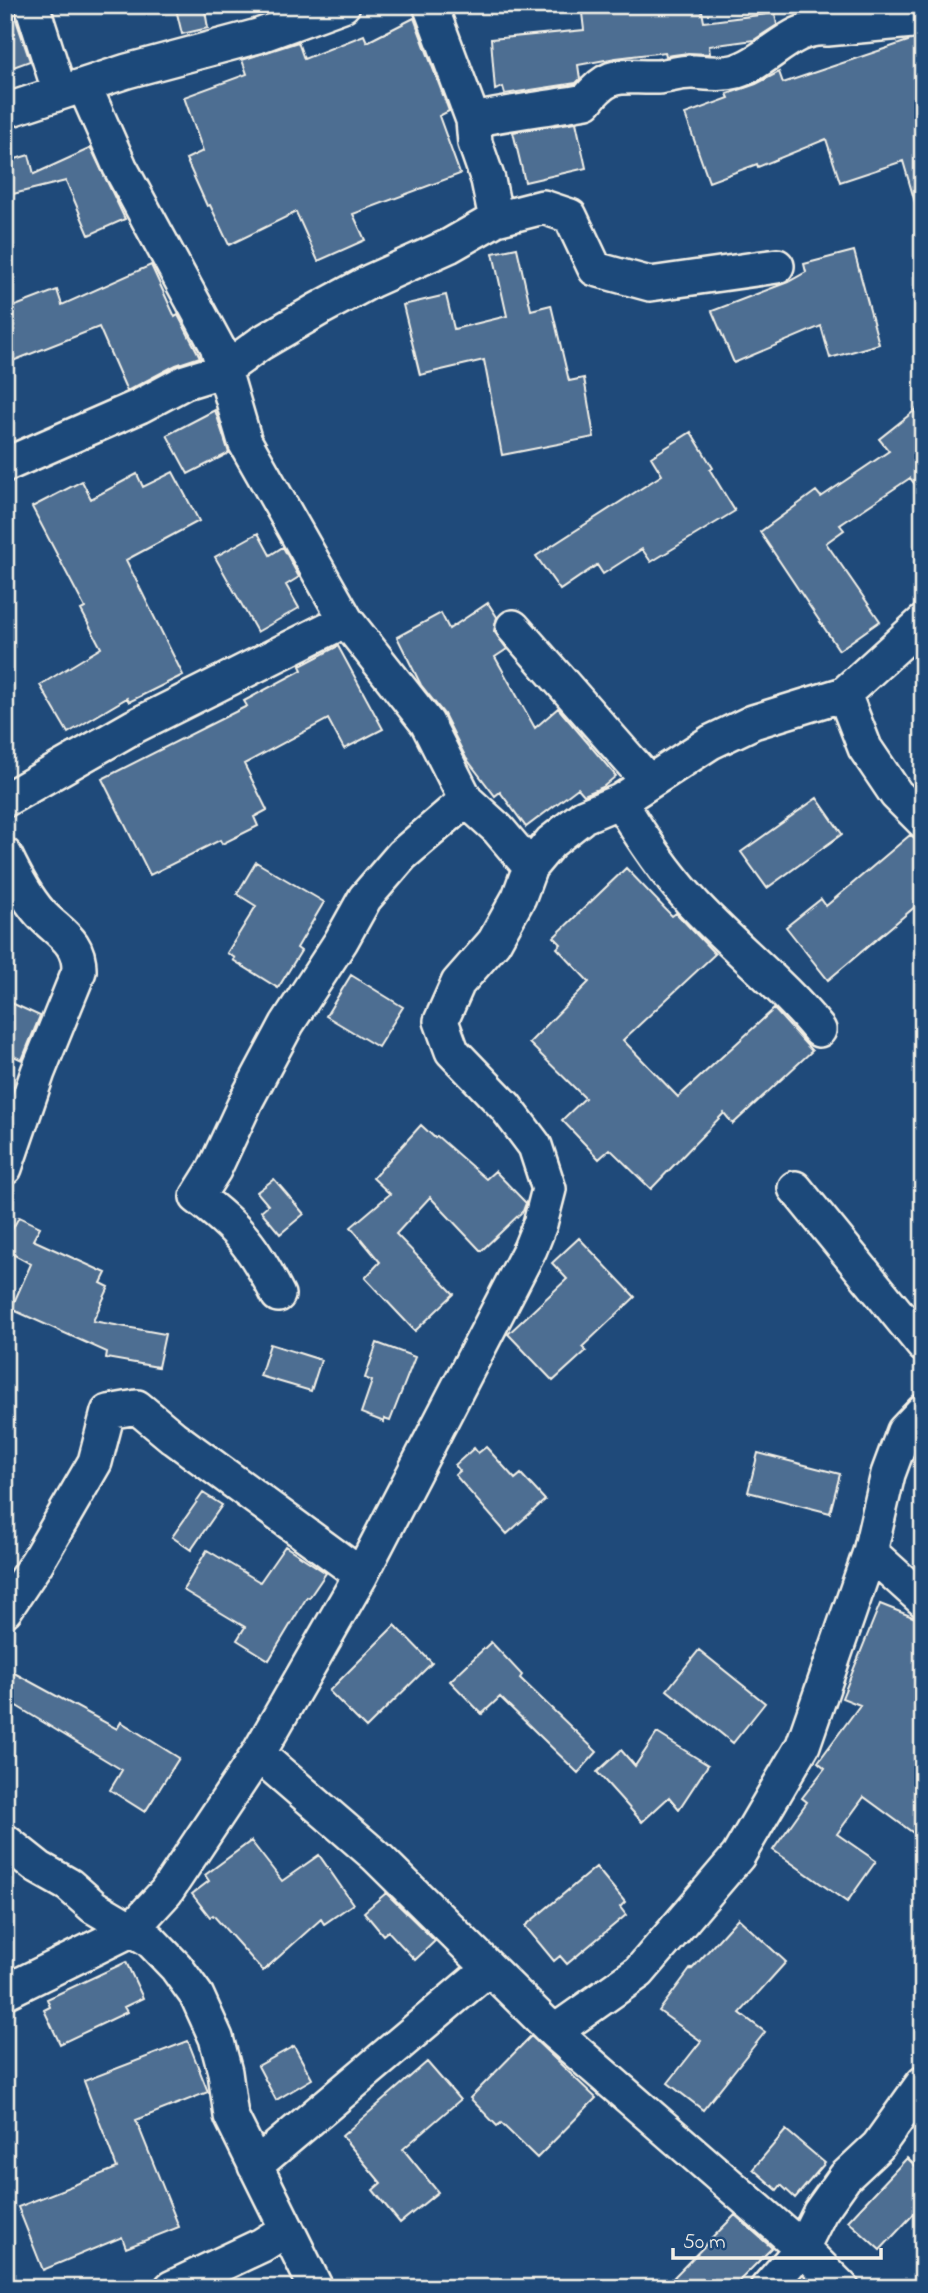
<svg xmlns="http://www.w3.org/2000/svg" width="928" height="2293" font-family="'Indie Flower',sans-serif">
<style>
.building{fill:#4d6e92;stroke:#f4f1e8;stroke-width:2}
.lines{fill:none;stroke-linecap:round;stroke-linejoin:round}
.minor-casing{stroke:#f4f1e8;stroke-width:38}
.minor{stroke:#1f4a7a;stroke-width:33}
</style>
<rect width="100%" height="100%" fill="#1f4a7a"/>
<filter id="ink" filterUnits="userSpaceOnUse"><feTurbulence type="fractalNoise" baseFrequency=".0143" numOctaves="2"/><feDisplacementMap in="SourceGraphic" scale="14" xChannelSelector="R" yChannelSelector="G"/><feConvolveMatrix kernelMatrix="1 2 1 2 8 2 1 2 1" color-interpolation-filters="sRGB"/></filter>
<g filter="url(#ink)">
<path class="building" d="M5,5H11L30,61L5,70Z
M175,5H204L208,28L182,34Z
M638,5H701L704,22L775,13L777,25L754,40L709,46L710,54L688,53L666,56L665,52L616,58L578,65L580,79L576,83L505,94L503,87L495,90L491,39L584,30L582,13Z
M414,18L449,111L439,116L460,174L353,214L365,240L318,261L296,212L229,245L210,205L207,206L186,159L203,151L184,97L247,74L242,60L298,42L304,59L364,35L367,42Z
M923,39V208L917,209L903,161L840,182L826,139L758,167L757,164L709,182L685,114L729,98L727,94L756,84L779,72L783,83L911,40Z
M576,122L586,168L525,182L513,132Z
M91,148L125,219L89,235L66,181L5,196V162L29,155L34,174Z
M517,248L531,310L551,305L569,381L584,378L594,437L502,455L484,360L420,375L403,305L446,295L454,329L507,316L493,253Z
M854,251L879,344L830,358L821,326L734,363L712,311L788,282L806,272L804,264Z
M151,265L175,317L178,315L200,357L176,365L127,391L99,327L5,364V310L57,290L62,305Z
M923,404V494L910,478L840,525L844,530L826,543L880,621L839,650L760,532L816,491L821,497L889,451L879,439Z
M215,410L229,453L188,474L167,435Z
M691,432L713,468L710,470L735,511L651,562L642,549L603,574L597,565L560,590L536,556L662,475L651,457Z
M173,472L199,521L126,560L183,675L129,702L127,698L68,733L40,685L101,648L81,610L85,608L32,507L82,481L91,499L137,474L143,487Z
M258,533L270,555L283,547L299,577L286,585L299,608L257,632L215,557Z
M488,603L497,617L494,631L507,649L495,657L535,728L558,708L616,776L603,787L584,795L578,788L526,827L500,792L495,796L466,758L444,714L421,685L397,637L441,613L449,629Z
M338,646L383,729L344,749L328,719L244,764L267,810L254,817L258,826L222,844L220,840L150,875L102,779L247,706L244,701L302,670L300,666Z
M817,798L842,834L767,888L741,852Z
M910,835L923,843V900L828,980L786,927L821,899L826,906Z
M256,862L324,902L297,948L301,951L278,988L233,960L235,958L227,953L256,906L237,894Z
M626,868L672,916L676,913L715,954L623,1040L678,1097L774,1009L812,1051L733,1124L724,1113L651,1189L610,1149L599,1159L562,1120L585,1098L529,1043L589,982L557,948L561,944L554,937Z
M351,975L403,1007L378,1047L326,1016Z
M5,1000L40,1016L22,1060L5,1052Z
M421,1125L435,1138L437,1136L486,1179L495,1171L526,1203L523,1211L481,1251L430,1197L396,1234L454,1294L415,1331L365,1278L380,1262L351,1227L390,1194L373,1178Z
M274,1179L304,1214L280,1234L261,1211L268,1205L257,1192Z
M19,1217L40,1227L33,1240L106,1273L101,1283L109,1287L93,1321L165,1334L158,1367L106,1358L107,1352L11,1309L31,1264L5,1250V1242Z
M579,1238L635,1297L582,1347L586,1351L553,1381L508,1334L567,1279L552,1263Z
M377,1343L415,1357L390,1421L384,1419V1422L361,1413L372,1381L365,1378Z
M270,1344L321,1360L311,1391L260,1376Z
M486,1447L515,1479L521,1474L545,1500L507,1534L455,1475L460,1471L455,1465L474,1448L478,1453Z
M758,1453L840,1474L830,1513L748,1492Z
M203,1493L222,1505L191,1550L172,1537Z
M285,1546L326,1573L309,1598L307,1597L269,1660L237,1640L245,1627L183,1590L207,1550L260,1582Z
M880,1604L923,1621V1840L864,1797L837,1834L876,1861L847,1902L773,1850L807,1802L802,1798L825,1768L818,1762L860,1705L842,1698Z
M395,1625L432,1663L366,1728L329,1691Z
M491,1642L522,1675L520,1678L597,1752L578,1773L500,1697L482,1714L450,1681Z
M699,1650L765,1703L733,1743L667,1690Z
M5,1668L117,1729L121,1722L179,1758L145,1812L110,1790L122,1770L5,1699Z
M657,1733L708,1765L679,1809L669,1797L642,1822L597,1772L621,1750L635,1766Z
M251,1841L282,1881L319,1855L353,1904L324,1924L321,1919L263,1971L213,1915L210,1917L192,1894L209,1881L205,1875Z
M596,1867L625,1902L620,1907L626,1915L567,1964L560,1956L554,1961L525,1926Z
M386,1893L435,1941L415,1960L388,1931L383,1935L364,1912Z
M738,1918L786,1962L740,2013L765,2032L703,2110L668,2083L701,2041L659,2011L691,1968L692,1969Z
M126,1962L143,1998L124,2007L127,2012L60,2044L44,2010L50,2007L47,1999Z
M531,2036L596,2098L537,2158L501,2123L497,2126L470,2098Z
M188,2041L208,2092L136,2120L179,2227L126,2248L122,2237L43,2270L18,2207L117,2168L84,2081Z
M294,2046L312,2079L276,2100L258,2066Z
M427,2062L460,2100L403,2149L438,2192L400,2223L373,2190L381,2183L342,2136Z
M786,2130L825,2163L795,2198L781,2185L777,2190L753,2169Z
M907,2158L923,2173V2204L880,2250L848,2221Z
M735,2215L772,2248L732,2288H685L674,2277Z"/>
<g class="lines">
<g class="minor-casing">
<path id="minor" d="M32,5L60,93
M87,85L90,99L120,167L217,346L245,442L346,620L427,723L466,800L498,829L530,867
M5,111L127,71L258,36L343,5
M473,120C510,112 548,108 586,101C611,69 622,78 657,77C669,76 682,71 694,72C709,73 722,75 737,71C769,61 792,25 827,29L923,20
M496,219L543,207L570,216L595,269L650,284L777,266
M5,465L140,406L185,382L224,370L261,343L319,309L371,281L449,246L496,219L488,180L475,143L473,120L430,5
M513,627L648,781
M844,694L865,748L896,794L923,821
M5,800L133,727L346,620
M620,801C641,837 664,871 691,901C732,946 781,983 819,1030
M5,855C14,874 26,897 40,913C58,933 80,940 79,971L38,1072L5,1168
M795,1188L923,1345
M278,1295C254,1248 240,1229 197,1197L214,1170L247,1099L287,1024L341,941L365,898L402,855L466,800
M870,1552L923,1600
M5,1610L37,1562L95,1462L108,1412L137,1407L173,1437L361,1575
M258,1754L376,1856L554,2032L639,1972L738,1856L803,1745L870,1552L888,1474L904,1431L923,1411
M5,1841L39,1868L69,1885L94,1907L150,1940L176,1967L197,1996L216,2038L225,2072L231,2116L316,2288
M5,1992L131,1930L166,1892L258,1754L361,1575L530,1249L540,1224L549,1189L535,1146L505,1106L452,1051L441,1021L458,983L494,942L519,897L530,867L551,842L584,816L620,801L711,742L753,722L844,694L923,622
M554,2032L802,2248L842,2288
M255,2166L488,1969
M171,2288L262,2245L287,2229
M767,2288L802,2248L820,2212L845,2177L878,2146L923,2083"/>
</g>
<use href="#minor" class="minor"/>
</g>
</g>
<rect width="928" height="2293" fill="none" stroke="#1f4a7a" stroke-width="28"/>
<rect x="14" y="14" width="900" height="2265" fill="none" stroke="#f4f1e8" stroke-width="2.5" filter="url(#ink)"/>
<path d="M673 2248v10h208v-10" fill="none" stroke="#f4f1e8" stroke-width="3.5"/>
<text x="683" y="2248" font-size="21" fill="#f4f1e8" stroke="#1f4a7a" stroke-width="5" paint-order="stroke">50 m</text>
</svg>
